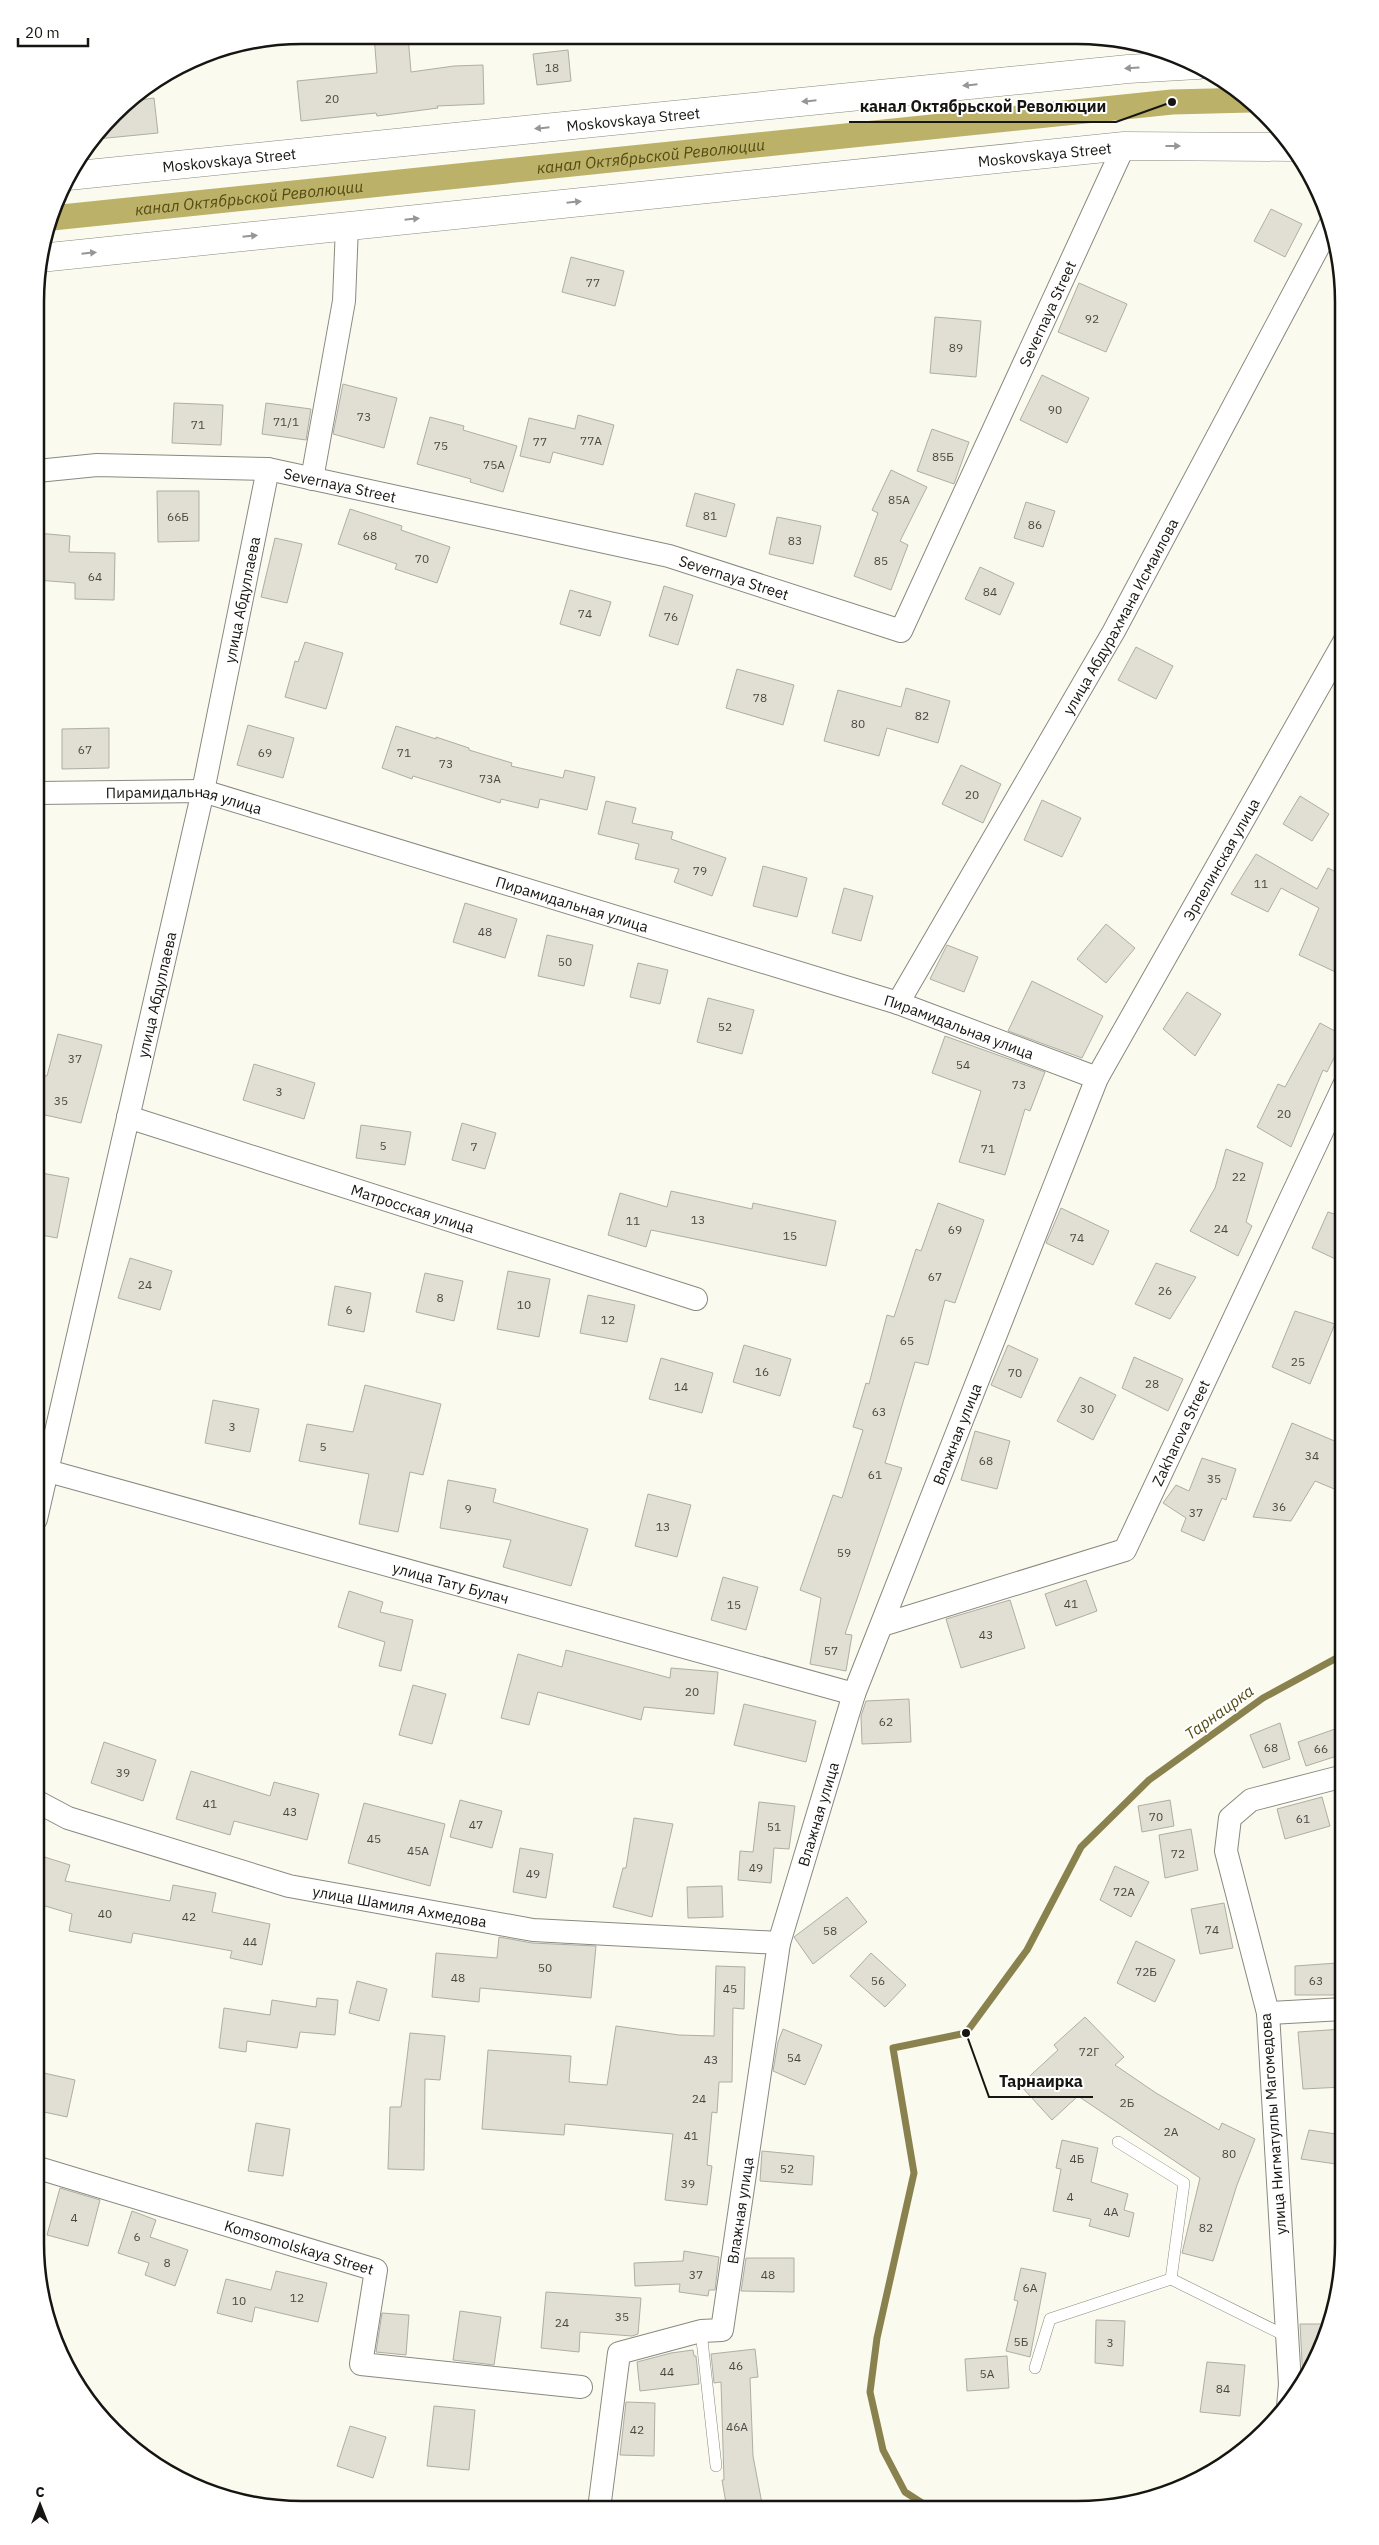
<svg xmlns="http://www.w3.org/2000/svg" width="1379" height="2545" font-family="'IBM Plex Sans',sans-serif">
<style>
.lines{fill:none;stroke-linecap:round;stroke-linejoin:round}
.stream{stroke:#8a824e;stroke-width:7}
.canal{stroke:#bbb168;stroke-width:25}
.building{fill:#e1dfd4;stroke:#afaea3}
.lane-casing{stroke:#8a897f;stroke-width:12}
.street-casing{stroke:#8a897f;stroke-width:24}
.secondary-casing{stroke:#8a897f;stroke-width:29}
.lane{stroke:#fff;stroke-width:11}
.street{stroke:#fff;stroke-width:22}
.secondary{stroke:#fff;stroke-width:28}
.oneway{fill:#969694}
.labels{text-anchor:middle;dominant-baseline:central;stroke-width:4;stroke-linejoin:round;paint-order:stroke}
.number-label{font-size:12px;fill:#494842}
.street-label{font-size:15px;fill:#161511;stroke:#fff}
.water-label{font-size:16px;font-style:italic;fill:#534b12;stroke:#fff}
.rim{fill:none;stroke:#161511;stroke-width:2.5}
.leader{fill:none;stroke:#161511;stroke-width:2}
.callout-dot{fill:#161511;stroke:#fff;stroke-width:2}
.callout-label{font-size:16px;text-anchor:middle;font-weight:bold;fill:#161511;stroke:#fff;stroke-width:4;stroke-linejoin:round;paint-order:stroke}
</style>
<rect width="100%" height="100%" fill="#fbfaee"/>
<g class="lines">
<path class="stream" d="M933,2510L905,2492L883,2450L870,2392L877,2338L914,2173L893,2048L966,2033L1027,1950L1081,1847L1149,1780L1263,1698L1344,1654"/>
<path class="canal" id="s1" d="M52,218L1172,102L1251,100"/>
</g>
<path class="building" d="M374,35L408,36L411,72L454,66L483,65L484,104L437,106L438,108L377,116L376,113L301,121L297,81L377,73Z
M568,50L571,81L537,85L533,54Z
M154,98L158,133L97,139L126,102Z
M1271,209L1302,224L1285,257L1254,241Z
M571,257L624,271L615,306L562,292Z
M1079,283L1127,304L1106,352L1058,332Z
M935,317L981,321L976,377L930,373Z
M1042,375L1089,398L1067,443L1020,420Z
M343,384L397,398L384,448L333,434Z
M174,403L223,405L221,445L172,443Z
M266,403L311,409L306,440L262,434Z
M578,415L614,425L603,465L553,452L550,463L520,456L529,418L575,429Z
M430,417L464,426L463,430L517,446L503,492L470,482L471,479L417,464Z
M932,429L969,442L954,484L917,471Z
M891,470L927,487L900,541L908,545L891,590L854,576L878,513L872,510Z
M157,491H199V541L158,542Z
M695,493L735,504L726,537L686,526Z
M1026,502L1055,511L1043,547L1014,538Z
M350,509L402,526L401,530L450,547L437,583L395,569L397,564L338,544Z
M777,517L821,526L813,564L769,554Z
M37,533L70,536L69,552L115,553L114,600L75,599V583L37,580Z
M275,538L302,544L287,603L261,597Z
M980,567L1014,583L1000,615L965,599Z
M664,586L693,595L678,645L649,636Z
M570,590L611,602L600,636L560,624Z
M305,642L343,653L326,709L285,697L295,661L298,662Z
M1136,647L1173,666L1156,699L1118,680Z
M737,669L794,685L783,725L726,708Z
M906,688L950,701L938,743L887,728L879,756L824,741L838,690L901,707Z
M248,725L294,738L283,778L237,765Z
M396,726L436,739V737L469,748V750L512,763L511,766L563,778L565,770L595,777L587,810L540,799L538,808L501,799L500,803L413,776L412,779L382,768Z
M109,728V768L62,769V729Z
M961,765L1001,784L983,823L942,804Z
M1300,796L1329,814L1312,841L1283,824Z
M1042,800L1081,818L1062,857L1024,840Z
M606,801L636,808L632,823L673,832L671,839L726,858L712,896L674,882L679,869L635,859L639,844L598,834Z
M1256,854L1317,889L1328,868L1344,876V976L1299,955L1319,908L1281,888L1268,912L1231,894Z
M763,866L807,878L797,917L753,906Z
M844,888L873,896L861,941L832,933Z
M465,903L517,919L505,958L453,942Z
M1106,924L1135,948L1106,983L1077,959Z
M547,935L593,945L584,986L538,976Z
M947,945L978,957L964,992L930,979Z
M638,963L668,970L660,1004L630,997Z
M1032,981L1103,1016L1082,1058L1008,1031Z
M1187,992L1221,1014L1195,1056L1163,1029Z
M708,998L754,1010L742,1054L697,1042Z
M1320,1023L1344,1036V1038L1327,1072L1323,1070L1291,1147L1257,1127L1278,1084L1285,1087Z
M58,1034L102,1045L81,1123L36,1113V1088L39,1075L47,1076Z
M945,1036L1045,1072L1030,1111L1025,1109L1005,1175L959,1162L981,1091L932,1073Z
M254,1064L315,1083L304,1119L243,1100Z
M462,1123L496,1133L485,1169L452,1160Z
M361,1125L411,1132L405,1165L356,1158Z
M1226,1149L1263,1163L1246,1222L1252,1226L1238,1256L1190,1231L1215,1188Z
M36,1172L69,1178L57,1238L36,1234Z
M671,1191L752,1209L753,1203L836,1221L826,1266L651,1230L646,1247L608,1235L620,1193L667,1207Z
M938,1203L984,1220L955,1303L945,1300L928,1365L915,1362L885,1463L902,1468L845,1634L852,1635L846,1671L810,1664L821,1598L800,1590L833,1495L842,1498L863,1430L853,1427L866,1383L869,1384L887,1315L894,1317L916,1249L921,1251Z
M1061,1208L1109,1231L1093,1265L1046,1243Z
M1328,1212L1344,1217V1263L1312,1248Z
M130,1258L172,1271L160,1310L118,1298Z
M1156,1263L1196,1277L1170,1319L1135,1304Z
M508,1271L550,1279L539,1337L497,1329Z
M425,1273L463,1281L454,1321L416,1312Z
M335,1286L371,1293L364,1332L328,1325Z
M588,1295L635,1305L627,1342L580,1333Z
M1295,1311L1335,1324L1310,1384L1272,1367Z
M744,1345L791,1359L780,1396L733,1382Z
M1008,1345L1038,1359L1021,1398L991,1385Z
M1134,1357L1183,1379L1168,1411L1122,1388Z
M661,1358L713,1373L702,1413L649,1399Z
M1080,1377L1116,1395L1093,1440L1057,1421Z
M365,1385L441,1404L423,1475L410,1472L398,1532L359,1524L369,1474L299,1461L307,1424L353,1432Z
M213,1400L259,1409L250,1452L205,1443Z
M1292,1423L1344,1445V1493L1315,1481L1291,1521L1253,1517Z
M975,1431L1010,1441L997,1489L961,1480Z
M1202,1458L1236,1469L1226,1500L1222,1498L1204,1541L1181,1531L1186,1518L1163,1503L1176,1485L1189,1491Z
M448,1480L496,1489L493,1502L588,1529L571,1586L503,1567L511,1540L440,1528Z
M648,1494L691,1505L677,1557L635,1546Z
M723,1577L758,1587L746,1630L711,1620Z
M1086,1580L1097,1611L1056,1626L1045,1594Z
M349,1591L383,1602L380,1612L413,1620L401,1671L379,1666L385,1642L338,1627Z
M1010,1600L1025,1648L961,1668L946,1619Z
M566,1650L670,1678L671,1668L718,1672L714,1714L644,1707L641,1720L538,1692L529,1725L501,1718L518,1654L562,1667Z
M413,1685L446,1694L432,1744L399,1735Z
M909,1699L911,1742L862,1744L861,1716L866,1701Z
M744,1704L816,1721L806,1762L734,1745Z
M1280,1723L1290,1759L1263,1768L1250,1735Z
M1335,1729L1343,1754L1306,1766L1298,1742Z
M104,1742L156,1760L143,1801L91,1783Z
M191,1771L270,1796L274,1782L319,1794L307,1840L234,1821L230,1835L176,1819Z
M1322,1797L1330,1826L1285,1839L1277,1809Z
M460,1800L502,1811L492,1848L450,1837Z
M1170,1800L1174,1826L1142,1832L1138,1806Z
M759,1802L795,1806L789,1849L774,1848L771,1883L738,1880L740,1851L753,1852Z
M364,1803L445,1824L430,1886L348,1863Z
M634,1818L673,1824L652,1917L613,1907L623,1868H626Z
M1191,1829L1198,1870L1165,1878L1159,1835Z
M520,1848L553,1854L546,1898L513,1892Z
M35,1854L70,1865L65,1881L170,1901L173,1885L216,1893L212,1912L270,1924L262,1965L230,1958L232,1951L133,1933L131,1943L69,1931L72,1914L35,1903Z
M1115,1866L1149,1882L1131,1917L1100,1900Z
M722,1886L723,1917L688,1918L687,1887Z
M847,1897L867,1922L813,1964L794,1937Z
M1224,1903L1233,1948L1200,1954L1191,1909Z
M499,1937L532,1943L596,1946L591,1998L480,1988L479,2002L432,1997L436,1953L497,1958Z
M1136,1941L1175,1960L1155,2002L1117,1983Z
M871,1953L906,1985L885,2007L850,1976Z
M1337,1963V1995H1295V1966Z
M716,1966L745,1967L744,2009L733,2008L732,2082H719L717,2113L712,2112L707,2165L712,2166L707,2205L665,2200L673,2134L565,2124L564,2135L482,2129L488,2050L571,2056L569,2082L607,2085L616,2026L679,2035L714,2036Z
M357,1981L387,1989L379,2021L349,2013Z
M317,1998L338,2000L335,2035L300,2032L297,2048L247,2041L246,2052L219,2048L224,2008L270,2015L272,2000L316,2007Z
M1085,2017L1124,2057L1115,2065L1156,2093L1219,2130L1222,2123L1255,2139L1237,2185L1213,2261L1182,2253L1200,2178L1078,2096L1052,2120L1020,2085L1058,2050L1054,2045Z
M783,2029L822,2045L805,2085L773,2071L778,2042Z
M1343,2029V2087L1303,2089L1298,2032Z
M410,2033L445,2036L440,2080L425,2079L424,2170L388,2169L390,2107H401Z
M35,2071L75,2080L67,2117L35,2110Z
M256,2123L290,2129L283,2176L248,2171Z
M1309,2130L1343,2135V2165L1301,2159Z
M1062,2140L1098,2148L1091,2182L1128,2194L1124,2210L1134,2213L1129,2237L1089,2226L1091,2219L1053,2211L1061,2169L1056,2168Z
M762,2151L814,2156L812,2185L760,2181Z
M60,2188L100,2200L88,2246L47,2235Z
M132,2211L156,2220L150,2237L188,2250L175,2286L145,2275L149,2263L118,2253Z
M684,2251L719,2257L715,2290H709L708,2296L679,2292L680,2284L635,2286L634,2263L683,2261Z
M746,2258H794V2292L741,2291Z
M1021,2268L1046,2273L1030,2357L1006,2351L1018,2301L1014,2300Z
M276,2271L327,2283L318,2322L255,2307L252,2322L217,2313L226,2279L271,2290Z
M546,2292L641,2298L638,2334L632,2336L580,2332L579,2352L541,2348Z
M460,2311L501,2317L494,2365L453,2360Z
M382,2313L409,2315L406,2355L376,2352Z
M1096,2320L1125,2321L1123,2366L1095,2363Z
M1300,2324H1329L1324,2345L1303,2381Z
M755,2349L758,2377L750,2378L753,2456L763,2509H727L722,2480H724L721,2382L714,2383L711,2354Z
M693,2350L694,2356H696L699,2384L640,2391L637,2362L671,2353Z
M1007,2356L1009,2388L967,2391L965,2359Z
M1207,2362L1245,2365L1240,2416L1200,2412Z
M626,2402L655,2403L654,2456L620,2455Z
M434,2406L475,2410L469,2470L427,2466Z
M350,2426L386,2437L373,2478L337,2466Z"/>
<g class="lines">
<g class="lane-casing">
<path id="lane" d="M1118,2142L1184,2183L1171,2279L1286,2336
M701,2331L716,2466
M1035,2368L1050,2319L1171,2279"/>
</g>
<g class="street-casing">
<g id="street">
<path id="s2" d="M37,471L97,465L268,469L669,556L901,631L1124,146"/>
<path d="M312,479L344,301L347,226"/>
<path id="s3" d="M37,793L203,791L898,1003L1097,1078"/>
<path id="s4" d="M898,1003L1114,631L1331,223"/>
<path id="s5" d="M128,1117L696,1299"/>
<path id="s6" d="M48,1471L854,1694"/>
<path id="s7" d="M36,1519L203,791L268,469"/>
<path id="s8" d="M882,1625L1125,1550L1344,1085"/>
<path id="s9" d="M36,1801L68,1818L289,1886L533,1930L779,1943"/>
<path d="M1268,2013L1343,2009"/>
<path id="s10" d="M35,2167L376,2270L361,2364L581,2387"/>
<path d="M1288,2407L1290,2384L1268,2013L1226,1851L1230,1818L1251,1800L1344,1776"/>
<path id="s11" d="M599,2509L619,2353L701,2331L722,2330L779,1943L854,1694L1097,1078L1344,642"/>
</g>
</g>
<g class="secondary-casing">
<g id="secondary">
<path id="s12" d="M68,176L1128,69L1198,65"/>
<path id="s13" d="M40,258L1124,146L1293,147"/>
</g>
</g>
<use href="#lane" class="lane"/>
<use href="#street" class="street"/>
<use href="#secondary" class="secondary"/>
</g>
<defs><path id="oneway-solid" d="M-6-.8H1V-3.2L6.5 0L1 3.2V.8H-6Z" transform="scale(1.25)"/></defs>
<g class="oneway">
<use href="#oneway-solid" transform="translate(1132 68) rotate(176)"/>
<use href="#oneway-solid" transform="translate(970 85) rotate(174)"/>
<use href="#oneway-solid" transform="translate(809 101) rotate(174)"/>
<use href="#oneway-solid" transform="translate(542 128) rotate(174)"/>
<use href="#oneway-solid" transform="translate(1173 146)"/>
<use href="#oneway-solid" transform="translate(574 202) rotate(-6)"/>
<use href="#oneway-solid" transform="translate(412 219) rotate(-6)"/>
<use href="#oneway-solid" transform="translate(250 236) rotate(-6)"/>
<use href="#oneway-solid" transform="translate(89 253) rotate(-6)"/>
</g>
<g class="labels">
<g class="number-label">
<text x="552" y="67">18</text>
<text x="332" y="98">20</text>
<text x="593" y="282">77</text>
<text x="1092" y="318">92</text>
<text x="956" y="347">89</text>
<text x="1055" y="409">90</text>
<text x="364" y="416">73</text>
<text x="286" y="421">71/1</text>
<text x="198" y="424">71</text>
<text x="591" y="440">77А</text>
<text x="540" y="441">77</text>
<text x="441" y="445">75</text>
<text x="943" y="456">85Б</text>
<text x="494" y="464">75А</text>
<text x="899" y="499">85А</text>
<text x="710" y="515">81</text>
<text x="178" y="516">66Б</text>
<text x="1035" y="524">86</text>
<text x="370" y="535">68</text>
<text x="795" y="540">83</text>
<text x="422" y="558">70</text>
<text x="881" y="560">85</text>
<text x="95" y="576">64</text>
<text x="990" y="591">84</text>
<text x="585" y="613">74</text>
<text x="671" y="616">76</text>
<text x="760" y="697">78</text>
<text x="922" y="715">82</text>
<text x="858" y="723">80</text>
<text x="85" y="749">67</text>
<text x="265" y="752">69</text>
<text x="404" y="752">71</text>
<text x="446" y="763">73</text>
<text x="490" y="778">73А</text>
<text x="972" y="794">20</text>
<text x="700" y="870">79</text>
<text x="1261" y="883">11</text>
<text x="485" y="931">48</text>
<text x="565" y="961">50</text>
<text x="725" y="1026">52</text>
<text x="75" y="1058">37</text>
<text x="963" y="1064">54</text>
<text x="1019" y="1084">73</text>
<text x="279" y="1091">3</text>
<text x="61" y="1100">35</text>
<text x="1284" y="1113">20</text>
<text x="383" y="1145">5</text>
<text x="474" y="1146">7</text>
<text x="988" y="1148">71</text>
<text x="1239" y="1176">22</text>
<text x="698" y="1219">13</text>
<text x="633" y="1220">11</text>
<text x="1221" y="1228">24</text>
<text x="955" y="1229">69</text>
<text x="790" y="1235">15</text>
<text x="1077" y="1237">74</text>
<text x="935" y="1276">67</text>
<text x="145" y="1284">24</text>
<text x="1165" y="1290">26</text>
<text x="440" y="1297">8</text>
<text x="524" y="1304">10</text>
<text x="349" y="1309">6</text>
<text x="608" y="1319">12</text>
<text x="907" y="1340">65</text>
<text x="1298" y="1361">25</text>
<text x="762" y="1371">16</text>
<text x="1015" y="1372">70</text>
<text x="1152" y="1383">28</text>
<text x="681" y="1386">14</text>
<text x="1087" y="1408">30</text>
<text x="879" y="1411">63</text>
<text x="232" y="1426">3</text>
<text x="323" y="1446">5</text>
<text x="1312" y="1455">34</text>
<text x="986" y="1460">68</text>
<text x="875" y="1474">61</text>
<text x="1214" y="1478">35</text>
<text x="1279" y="1506">36</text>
<text x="468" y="1508">9</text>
<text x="1196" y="1512">37</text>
<text x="663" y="1526">13</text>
<text x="844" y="1552">59</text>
<text x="1071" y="1603">41</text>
<text x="734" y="1604">15</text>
<text x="986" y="1634">43</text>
<text x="831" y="1650">57</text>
<text x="692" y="1691">20</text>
<text x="886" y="1721">62</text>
<text x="1271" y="1747">68</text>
<text x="1321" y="1748">66</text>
<text x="123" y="1772">39</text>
<text x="210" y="1803">41</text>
<text x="290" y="1811">43</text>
<text x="1156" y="1816">70</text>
<text x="1303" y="1818">61</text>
<text x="476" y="1824">47</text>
<text x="774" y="1826">51</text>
<text x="374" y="1838">45</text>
<text x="418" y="1850">45А</text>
<text x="1178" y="1853">72</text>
<text x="756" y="1867">49</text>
<text x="533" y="1873">49</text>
<text x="1124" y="1891">72А</text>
<text x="105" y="1913">40</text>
<text x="189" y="1916">42</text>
<text x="1212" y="1929">74</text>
<text x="830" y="1930">58</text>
<text x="250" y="1941">44</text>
<text x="545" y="1967">50</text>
<text x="1146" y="1971">72Б</text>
<text x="458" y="1977">48</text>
<text x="878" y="1980">56</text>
<text x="1316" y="1980">63</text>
<text x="730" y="1988">45</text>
<text x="1089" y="2051">72Г</text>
<text x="794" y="2057">54</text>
<text x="711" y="2059">43</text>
<text x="699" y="2098">24</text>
<text x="1127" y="2102">2Б</text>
<text x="1171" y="2131">2А</text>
<text x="691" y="2135">41</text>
<text x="1229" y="2153">80</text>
<text x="1077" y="2158">4Б</text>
<text x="787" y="2168">52</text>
<text x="688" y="2183">39</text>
<text x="1070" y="2196">4</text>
<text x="1111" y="2211">4А</text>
<text x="74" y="2217">4</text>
<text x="1206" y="2227">82</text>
<text x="137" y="2236">6</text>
<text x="167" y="2262">8</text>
<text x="696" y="2274">37</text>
<text x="768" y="2274">48</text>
<text x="1030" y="2287">6А</text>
<text x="297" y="2297">12</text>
<text x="239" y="2300">10</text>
<text x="622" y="2316">35</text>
<text x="562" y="2322">24</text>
<text x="1021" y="2341">5Б</text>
<text x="1110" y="2342">3</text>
<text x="736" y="2365">46</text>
<text x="667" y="2371">44</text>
<text x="987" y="2373">5А</text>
<text x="1223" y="2388">84</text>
<text x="737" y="2426">46А</text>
<text x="637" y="2429">42</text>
</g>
<g class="street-label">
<text stroke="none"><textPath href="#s12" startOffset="568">Moskovskaya Street</textPath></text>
<text stroke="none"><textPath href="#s13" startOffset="1010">Moskovskaya Street</textPath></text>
<text stroke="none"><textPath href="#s12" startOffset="162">Moskovskaya Street</textPath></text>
<text stroke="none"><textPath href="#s2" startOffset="1235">Severnaya Street</textPath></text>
<text stroke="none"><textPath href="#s2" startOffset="305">Severnaya Street</textPath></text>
<text stroke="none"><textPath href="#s2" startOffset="710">Severnaya Street</textPath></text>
<text stroke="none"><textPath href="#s7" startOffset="942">улица Абдуллаева</textPath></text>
<text stroke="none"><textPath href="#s4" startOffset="446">улица Абдурахмана Исмаилова</textPath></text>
<text stroke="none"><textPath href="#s3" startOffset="148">Пирамидальная улица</textPath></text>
<text stroke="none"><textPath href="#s11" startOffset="1828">Эрпелинская улица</textPath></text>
<text stroke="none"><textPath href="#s3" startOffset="552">Пирамидальная улица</textPath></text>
<text stroke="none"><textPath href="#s7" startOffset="538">улица Абдуллаева</textPath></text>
<text stroke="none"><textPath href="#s3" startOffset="958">Пирамидальная улица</textPath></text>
<text stroke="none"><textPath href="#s5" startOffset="299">Матросская улица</textPath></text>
<text stroke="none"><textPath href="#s8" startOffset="384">Zakharova Street</textPath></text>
<text stroke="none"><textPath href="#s11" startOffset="1194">Влажная улица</textPath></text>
<text stroke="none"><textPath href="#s6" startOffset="418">улица Тату Булач</textPath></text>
<text stroke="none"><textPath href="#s11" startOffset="789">Влажная улица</textPath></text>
<text stroke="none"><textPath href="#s9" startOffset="380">улица Шамиля Ахмедова</textPath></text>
<text transform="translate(1273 2124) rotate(-94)">улица Нигматуллы Магомедова</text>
<text stroke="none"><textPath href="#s11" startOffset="384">Влажная улица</textPath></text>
<text stroke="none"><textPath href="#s10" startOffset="276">Komsomolskaya Street</textPath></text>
</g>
<g class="water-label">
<text stroke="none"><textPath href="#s1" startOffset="602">канал Октябрьской Революции</textPath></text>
<text stroke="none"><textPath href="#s1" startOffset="198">канал Октябрьской Революции</textPath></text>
<text transform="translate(1219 1712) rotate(-36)">Тарнаирка</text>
</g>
</g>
<path d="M0 0H1379V2545H0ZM302 44H1077A258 258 0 0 1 1335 302V2243A258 258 0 0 1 1077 2501H302A258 258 0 0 1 44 2243V302A258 258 0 0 1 302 44Z" fill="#fff" fill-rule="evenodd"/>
<path class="rim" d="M302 44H1077A258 258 0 0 1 1335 302V2243A258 258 0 0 1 1077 2501H302A258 258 0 0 1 44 2243V302A258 258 0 0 1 302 44Z"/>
<path class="leader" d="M1172 102L1116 122H849M966 2033L989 2097H1093"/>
<g class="callout-dot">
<circle cx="1172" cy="102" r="5"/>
<circle cx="966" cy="2033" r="5"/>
</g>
<g class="callout-label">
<text x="983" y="112">канал Октябрьской Революции</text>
<text x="1041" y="2087">Тарнаирка</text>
</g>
<g transform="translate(40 2505)" stroke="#ffffff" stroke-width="4" paint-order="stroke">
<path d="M0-4L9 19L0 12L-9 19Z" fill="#161511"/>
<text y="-8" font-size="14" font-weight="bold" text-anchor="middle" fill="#161511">С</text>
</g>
<path d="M18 38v8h70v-8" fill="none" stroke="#161511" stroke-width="2.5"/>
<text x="25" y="38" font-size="15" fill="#161511" stroke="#ffffff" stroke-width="4" paint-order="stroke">20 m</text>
</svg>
